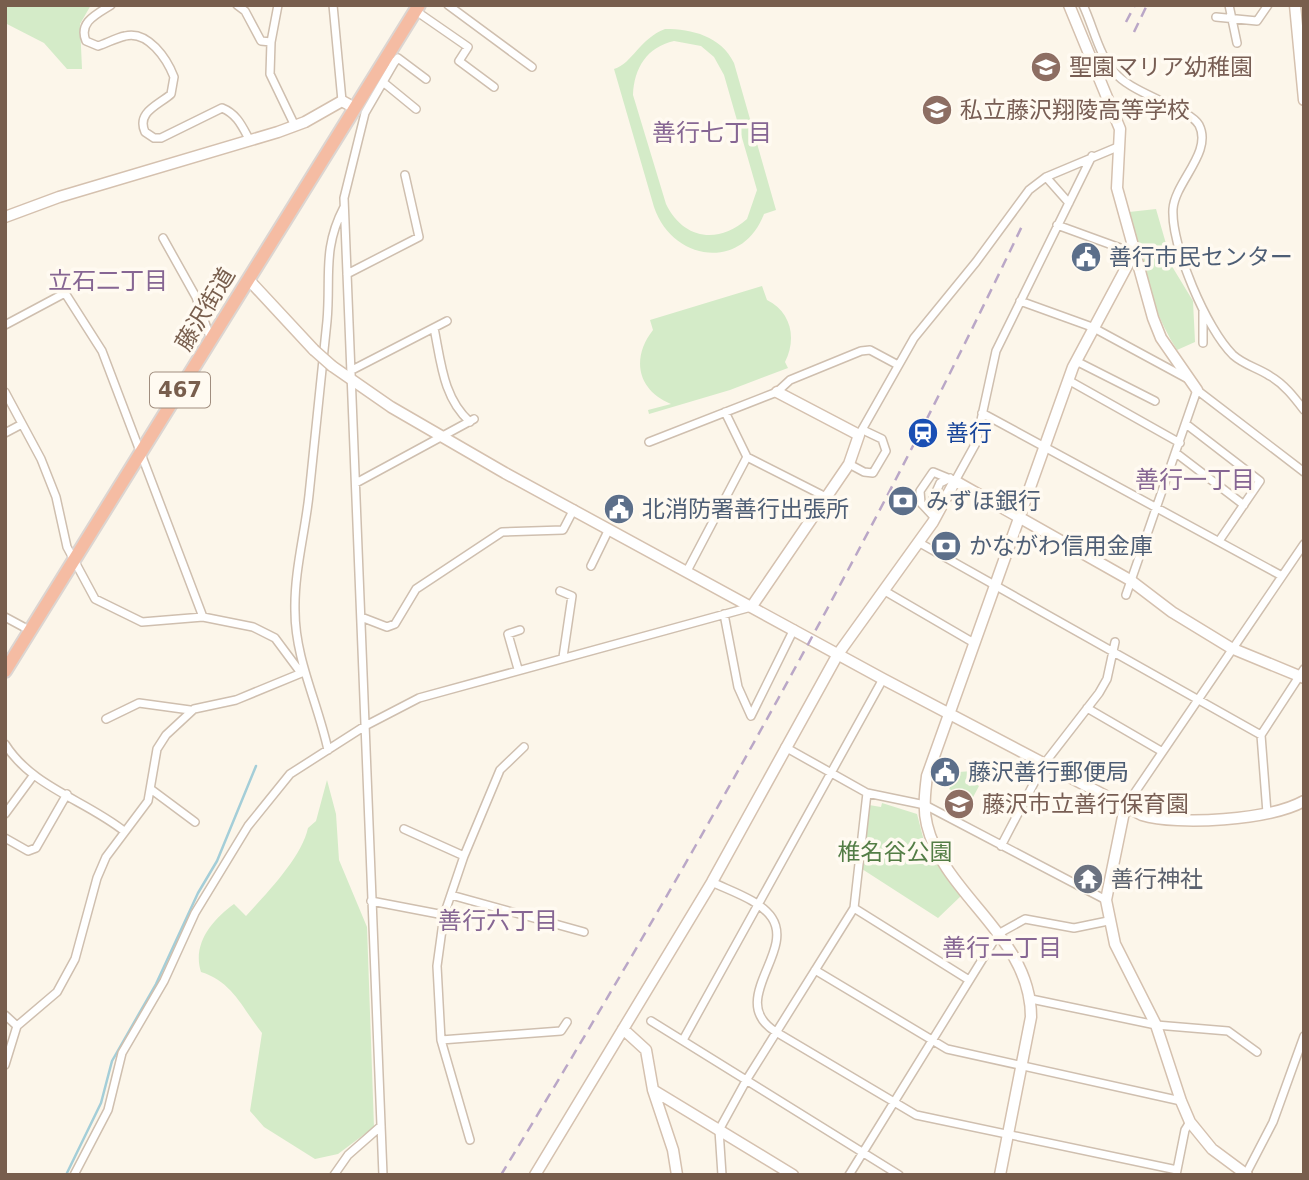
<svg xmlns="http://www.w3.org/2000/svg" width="1309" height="1180" font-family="'DejaVu Sans','Noto Sans JP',sans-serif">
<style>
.green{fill:#d4ebc8;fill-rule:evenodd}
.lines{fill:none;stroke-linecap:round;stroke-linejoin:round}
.stream{stroke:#a4ced8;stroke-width:2.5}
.street-casing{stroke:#cfbfaf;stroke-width:10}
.secondary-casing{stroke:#d5c1af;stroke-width:13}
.highway-casing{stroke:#dcd5d1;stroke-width:16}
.street{stroke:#fff;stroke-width:7}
.secondary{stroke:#fff;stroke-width:10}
.highway{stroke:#f5bca3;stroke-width:12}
.rail{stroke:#baa7c7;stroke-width:2.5;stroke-dasharray:10 7;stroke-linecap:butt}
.secondary-bridge-casing{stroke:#d5c1af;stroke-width:13;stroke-linecap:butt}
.secondary-bridge{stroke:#fff;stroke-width:10}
.labels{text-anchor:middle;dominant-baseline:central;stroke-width:7;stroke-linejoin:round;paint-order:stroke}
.shield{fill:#fffaf1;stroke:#a08d7e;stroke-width:2}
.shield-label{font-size:21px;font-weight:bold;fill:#785e4d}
.education-label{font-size:23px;fill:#785e54;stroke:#fffaf1;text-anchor:start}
.service-label{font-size:23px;fill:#4e5e75;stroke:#fffaf1;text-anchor:start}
.street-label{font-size:23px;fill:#785e4d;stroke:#fffaf1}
.transit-label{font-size:23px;fill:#164399;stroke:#fffaf1;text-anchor:start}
.park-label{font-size:23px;fill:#537d45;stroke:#fffaf1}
.worship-label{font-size:23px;fill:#5b616d;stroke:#fffaf1;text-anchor:start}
.neighbourhood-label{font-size:24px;fill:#866693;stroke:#fffaf1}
</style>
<rect width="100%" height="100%" fill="#fcf6ea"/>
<path class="green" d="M5,5H91L80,24L82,69H67L44,43L5,23Z
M665,29C692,29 721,36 734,63L776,210L764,214C742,272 672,261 654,207L614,69C633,63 639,39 665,29ZM674,41L701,46L714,57L724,75L757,190L747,219C718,245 683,239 666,204L633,95C634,68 647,47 674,41Z
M1156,209L1173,268L1193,301L1195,342L1177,350C1150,308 1141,260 1129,212Z
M762,286L767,300C791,312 797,338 785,362L788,368L730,390L649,414L648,410L671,404C637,390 631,358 653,330L650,320Z
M972,771L968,779L979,786L971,801L949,789L959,772Z
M327,780L336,814L339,860L367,927L374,1127L338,1154L315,1159L264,1127L250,1111L262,1033C242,1008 233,982 201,972C192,944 212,920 234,904L246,916C266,894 302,857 308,828L316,821Z
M882,803L917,814L924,841L962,895L938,918L862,869L869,805L881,807Z"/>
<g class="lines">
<path class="stream" d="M66,1175L101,1103L112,1061L156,984L198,893L217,861L256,766"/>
<g class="street-casing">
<path id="street" d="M111,5C97,14 78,22 86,41L98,46C107,43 116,38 125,36C148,30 167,59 174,77L171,94C159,105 136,112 145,132L154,138H161L222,108C237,114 242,126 249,139
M237,5L245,11L261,41L271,42L278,5
M333,5L342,101
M448,5L532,67
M1083,5C1094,28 1099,58 1118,76C1137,95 1190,109 1199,125C1213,152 1175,182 1173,209C1171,246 1207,330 1233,355C1244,365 1258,368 1270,376C1284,384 1294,397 1304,410
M1229,5L1237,43
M416,11L468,47L459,61L494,87
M1216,17L1257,21L1268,5
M271,42L270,74L295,126
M394,63L398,58L426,79
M383,82L416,109
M1046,177L1069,203
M1057,225L1134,253
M163,238L196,297L211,340
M347,274L419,237L405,175
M1020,301L1092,327L1188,379
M5,325L65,293L102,351L203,617
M434,328C441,362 443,398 470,422
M1203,343V311
M1076,361L1155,401
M352,370L447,321
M1068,380L1180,443
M5,392L41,459L56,497L67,547L95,599L142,622L203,617L253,627L275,638L301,673
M725,412L747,457L824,496
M982,413L1282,576
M1186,424L1260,481L1219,541
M5,433L22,424
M859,435L914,338L976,262L1029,190L1046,177L1120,146
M649,442L777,392L790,380L861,351L870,350L898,365
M1176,453L1244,505
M849,464L864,472L873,473L886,451L882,439L863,430
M356,483L474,419
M928,510L940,483L950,478
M935,518L921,503L920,491L933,472L955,481L976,443L996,351L1092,156
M918,542L1261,735
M591,566L609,529
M687,571L747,457
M883,590L974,643
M560,591L572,596L563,657
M1126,595L1197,390L1304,472
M724,614L738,687L751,716L794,629
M5,617L31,631
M361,617L387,627L395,624L416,589L502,532L563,530L574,509
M518,669L508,634L520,630
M1087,708L1161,751
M106,719L139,703L190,710
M5,744C32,787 85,800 124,831
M785,747L867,793L925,805L1106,900
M328,750C318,703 295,659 295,611C294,572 305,533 309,495C315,437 321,379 327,321C331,277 322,249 344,207
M152,790L195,822
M1125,807L1304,544
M1267,813L1261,735L1304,669
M5,814L33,776
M404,829L464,856
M5,838L28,851L36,848L67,794
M1001,846L1044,764L1099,693L1107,679L1115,642
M712,882C730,891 760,900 772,918C795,953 726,1001 776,1032L916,1115L1177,1170
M451,895L584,932
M371,901L444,915
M854,908L969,980
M815,970L947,1049L1181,1101
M1031,999L1156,1025L1228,1031L1257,1052
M5,1015L17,1026
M651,1021L899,1175
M441,1040L561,1031L567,1022
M683,1040L883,679
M5,1065L17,1026L57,992L75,959L97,878L106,857L148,801L157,749L166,735L194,709L236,700L304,672
M470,1140L441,1040L437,966L444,915L464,856L500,770L524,747
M1246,1174L1273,1122L1304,1036
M74,1175L108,1110L122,1053L164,981L195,913L248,826L290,774L365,726L419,698L751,607
M334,1175L348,1155L381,1126
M383,1175L344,198L365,113L394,63L385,58
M722,1175L719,1130L747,1079L854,908L867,793
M849,1175L998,934L1025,919L1074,928L1108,921
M1176,1175L1185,1130L1190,1122"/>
</g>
<g class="secondary-casing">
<path id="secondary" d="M1069,5L1120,129L1117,188L1153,318L1161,338L1197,390
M1295,5L1304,100
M5,217L59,197L278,132L305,122L342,101L353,107
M248,279L314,350
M332,366L391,407L505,473L883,679L1142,815C1178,826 1270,820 1304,801
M752,606L849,464L859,435L777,392
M1125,807L1106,900L1115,944L1156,1025L1181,1101L1190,1122L1212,1149L1247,1175
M623,1029L646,1050L653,1090L673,1150L677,1175
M653,1090L793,1175
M535,1175L712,882L838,654L933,522L955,481L1130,580L1172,612L1231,648L1304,678
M1000,1175L1031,1017C1031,936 944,896 927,825C923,809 925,792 927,776L1073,367L1134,253"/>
</g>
<g class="highway-casing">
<path id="highway" d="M5,671L419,5"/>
</g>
<use href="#street" class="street"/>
<use href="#secondary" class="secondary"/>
<use href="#highway" class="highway"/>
<path class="rail" d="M1126,22L1135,5
M1134,32L1147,5
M501,1175C689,866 867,551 1023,224"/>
<g class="secondary-bridge-casing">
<path id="secondary-bridge" d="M314,350L332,366"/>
</g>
<use href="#secondary-bridge" class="secondary-bridge"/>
</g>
<defs>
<g id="school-disc" transform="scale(1.575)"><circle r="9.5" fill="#8d6e63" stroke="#fffaf1"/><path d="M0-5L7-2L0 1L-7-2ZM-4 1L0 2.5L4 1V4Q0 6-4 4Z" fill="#fff"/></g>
<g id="civic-disc" transform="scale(1.575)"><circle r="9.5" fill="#5c6f8a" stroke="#fffaf1"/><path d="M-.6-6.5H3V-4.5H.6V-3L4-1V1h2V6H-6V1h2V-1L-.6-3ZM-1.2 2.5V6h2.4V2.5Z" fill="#fff"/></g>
<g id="station-disc" transform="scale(1.575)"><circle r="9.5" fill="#1a4fb4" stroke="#fffaf1"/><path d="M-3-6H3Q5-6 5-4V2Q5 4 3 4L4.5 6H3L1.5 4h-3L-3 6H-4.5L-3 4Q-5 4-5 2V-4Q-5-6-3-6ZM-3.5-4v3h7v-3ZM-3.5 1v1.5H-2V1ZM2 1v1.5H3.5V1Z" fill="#fff"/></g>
<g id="bank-disc" transform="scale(1.575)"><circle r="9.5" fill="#5c6f8a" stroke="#fffaf1"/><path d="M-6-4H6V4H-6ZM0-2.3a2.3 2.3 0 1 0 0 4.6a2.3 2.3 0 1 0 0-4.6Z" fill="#fff"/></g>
<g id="temple-disc" transform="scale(1.575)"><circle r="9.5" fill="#6b7280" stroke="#fffaf1"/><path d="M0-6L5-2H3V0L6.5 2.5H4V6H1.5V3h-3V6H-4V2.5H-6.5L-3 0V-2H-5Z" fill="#fff"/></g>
</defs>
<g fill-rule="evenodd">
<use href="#school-disc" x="1046" y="67"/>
<use href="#school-disc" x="937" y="110"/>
<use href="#civic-disc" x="1086" y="257"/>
<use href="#station-disc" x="923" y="433"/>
<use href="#bank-disc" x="903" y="501"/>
<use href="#civic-disc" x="619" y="509"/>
<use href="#bank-disc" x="946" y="546"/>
<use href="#civic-disc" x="945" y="772"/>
<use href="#school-disc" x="959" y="804"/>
<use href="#temple-disc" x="1088" y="879"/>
</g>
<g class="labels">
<rect class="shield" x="150" y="372.5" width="60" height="35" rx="5"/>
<g class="shield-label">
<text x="180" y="390">467</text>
</g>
<g class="education-label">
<text x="1069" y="67">聖園マリア幼稚園</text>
<text x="960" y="110">私立藤沢翔陵高等学校</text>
<text x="982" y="804">藤沢市立善行保育園</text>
</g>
<g class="service-label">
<text x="1109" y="257">善行市民センター</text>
<text x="926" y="501">みずほ銀行</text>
<text x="642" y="509">北消防署善行出張所</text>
<text x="969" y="546">かながわ信用金庫</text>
<text x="968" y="772">藤沢善行郵便局</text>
</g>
<g class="street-label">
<text transform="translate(205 309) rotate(-59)">藤沢街道</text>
</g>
<g class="transit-label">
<text x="946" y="433">善行</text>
</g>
<g class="park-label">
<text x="895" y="852">椎名谷公園</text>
</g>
<g class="worship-label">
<text x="1111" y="879">善行神社</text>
</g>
<g class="neighbourhood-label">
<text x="712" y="133">善行七丁目</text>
<text x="108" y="281">立石二丁目</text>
<text x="1195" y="480">善行一丁目</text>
<text x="498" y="921">善行六丁目</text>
<text x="1002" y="948">善行二丁目</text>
</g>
</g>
<rect width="1309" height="1180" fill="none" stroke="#785e4d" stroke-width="14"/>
</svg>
